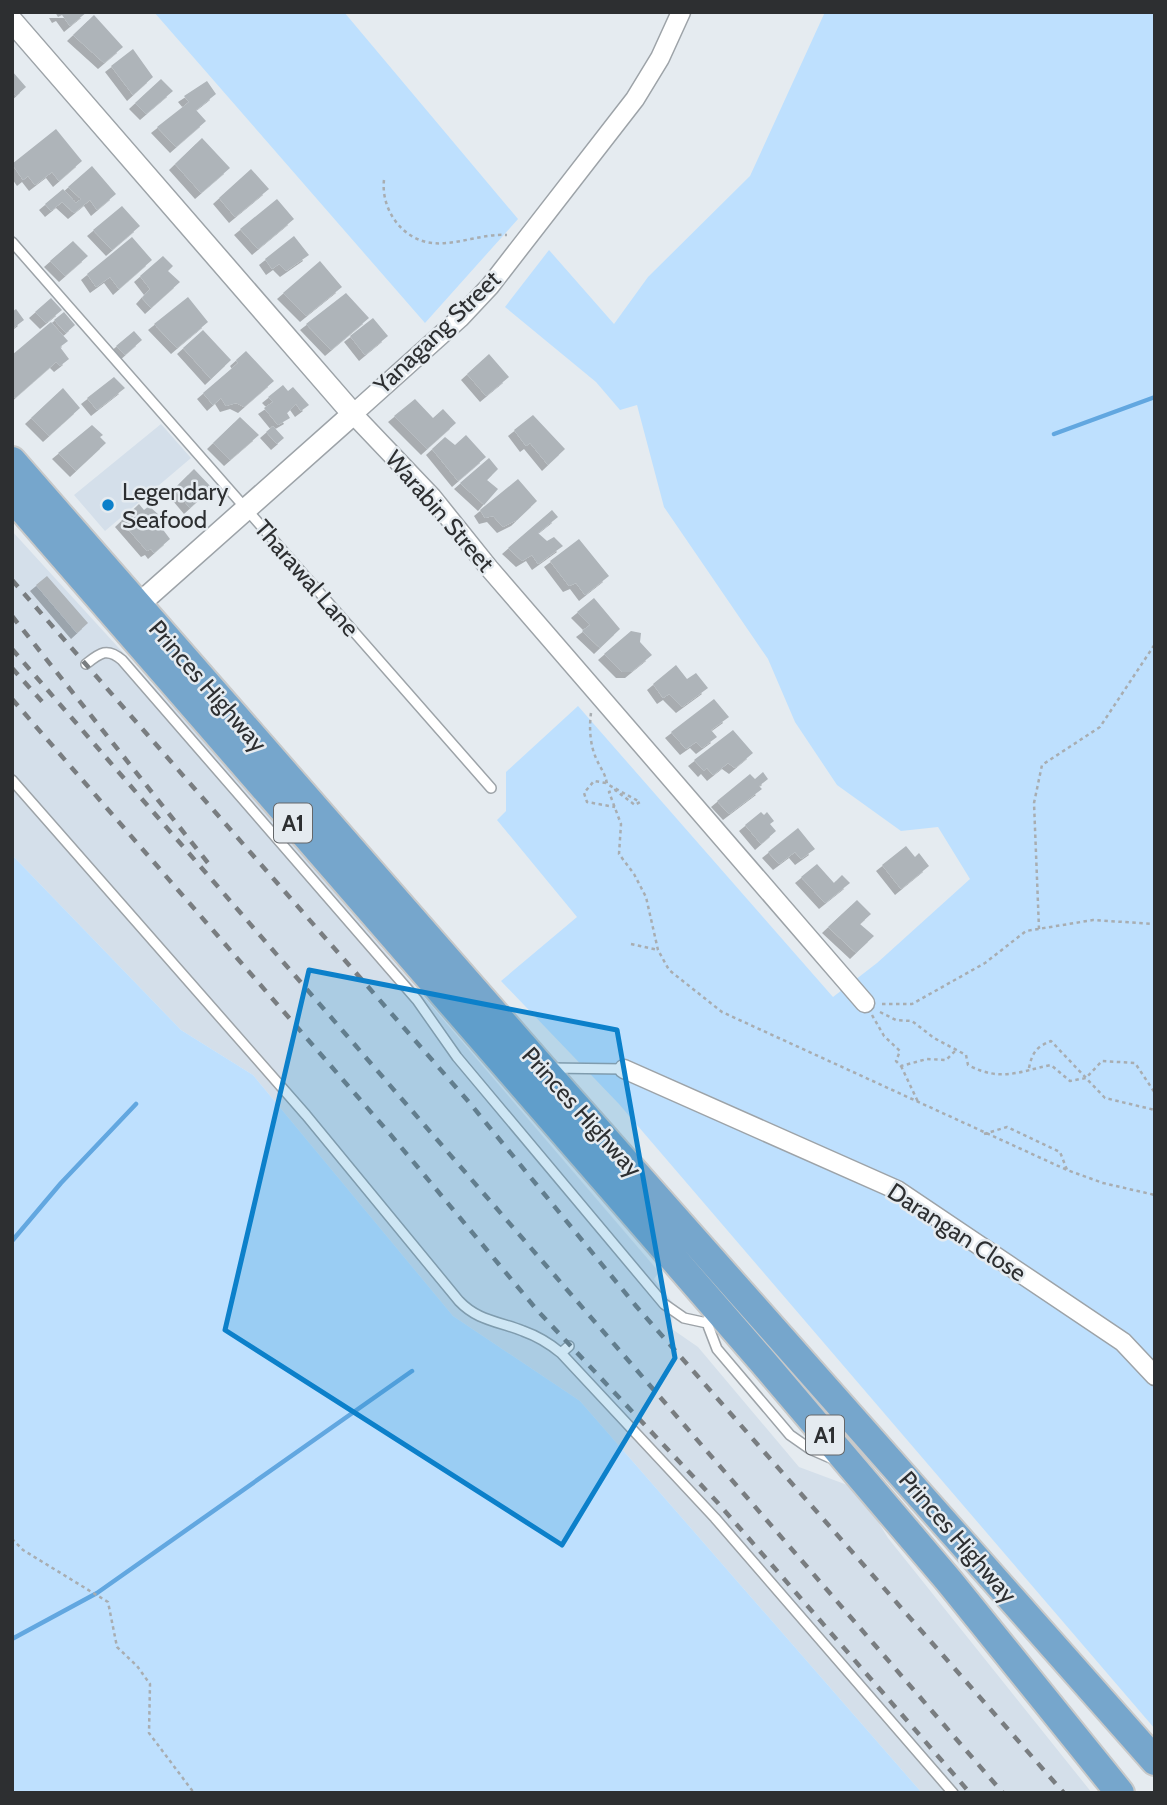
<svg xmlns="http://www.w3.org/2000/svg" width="1167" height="1805" font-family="Cabin,sans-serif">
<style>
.built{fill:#d4dfea}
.green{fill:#bee0fe}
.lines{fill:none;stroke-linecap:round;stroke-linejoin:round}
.stream{stroke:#62a7e0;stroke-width:4.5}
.building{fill:#aeb4b9;filter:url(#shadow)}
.service-casing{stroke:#9da3a8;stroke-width:12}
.minor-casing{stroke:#9da3a8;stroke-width:21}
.tertiary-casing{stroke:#9da3a8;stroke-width:24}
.trunk-casing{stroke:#c8c9c9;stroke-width:32}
.path{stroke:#a8adb1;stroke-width:2.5;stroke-dasharray:3.5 3.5;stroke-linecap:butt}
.service{stroke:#fff;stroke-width:9}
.minor{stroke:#fff;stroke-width:18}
.tertiary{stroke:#fff;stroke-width:21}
.trunk{stroke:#76a6cc;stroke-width:28}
.rail{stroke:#797d80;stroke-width:4.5;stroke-dasharray:9 9;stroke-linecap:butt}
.marked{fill:#0c80ca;fill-opacity:0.2;stroke:#0c80ca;stroke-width:5;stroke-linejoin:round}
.poi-dot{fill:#0c80ca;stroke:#e5ebf0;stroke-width:2.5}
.labels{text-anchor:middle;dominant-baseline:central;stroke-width:5;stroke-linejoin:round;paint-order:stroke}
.shield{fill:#e5ebf0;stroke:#64676a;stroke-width:2}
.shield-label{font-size:23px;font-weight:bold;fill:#2d2f31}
.street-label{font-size:24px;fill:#2d2f31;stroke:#e5ebf0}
.poi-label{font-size:24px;fill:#2d2f31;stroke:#e5ebf0;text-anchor:start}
</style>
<defs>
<filter id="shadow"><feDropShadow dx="-6" dy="6" stdDeviation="0" flood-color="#0004"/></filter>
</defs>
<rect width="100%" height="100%" fill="#e5ebf0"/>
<path class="built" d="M161,424L191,458L105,531L74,495Z
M12,531L221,760L659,1272L654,1279L673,1303L672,1329L698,1347L799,1467L858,1489L888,1538L1092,1793H922L580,1401L453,1316L253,1075L181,1030L12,855Z"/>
<path class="green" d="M154,12H344L518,219L425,323Z
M825,12H1155V1729L619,1104L501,981L577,917L497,820L506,811V772L578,706L833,997L877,963L970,879L938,827L901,831L837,785L795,722L768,659L664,507L637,405L620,410L596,382L505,307L549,250L614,324L648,277L750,176Z
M12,855L181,1030L253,1075L453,1316L580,1401L922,1793H12Z"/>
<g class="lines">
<path class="stream" d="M1054,434L1155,397
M12,1241L61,1183L136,1104
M12,1639L97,1593L412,1371"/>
</g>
<path class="building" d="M55,12H87L70,26L62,15L58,17Z
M94,15L123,47L104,63L73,35Z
M133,49L153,77L133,95L111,66Z
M12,71L26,87L16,96L12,92Z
M161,79L173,91L146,114L135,103Z
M207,81L216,94L196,110L206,121L176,147L157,127L189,102L184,96Z
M56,129L82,161L59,181L52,172L35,185L28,176L23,180L12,164Z
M202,138L230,168L201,193L175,164Z
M92,166L116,194L97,210L90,200L74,213L62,202L51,211L45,204L63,189L76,203L81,199L68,187Z
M251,169L269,189L235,217L219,198Z
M277,199L294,219L258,249L240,229Z
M122,206L140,226L112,250L93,230Z
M294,236L309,255L286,271L279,264L272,269L265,259Z
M132,237L152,260L119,289L110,277L96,287L87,274Z
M73,241L88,256L65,276L50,261Z
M163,256L173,266L168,271L180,282L151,308L142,298L150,289L140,276Z
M320,261L342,287L306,316L283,293Z
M346,293L369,318L331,350L306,324Z
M188,297L208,322L177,348L154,324Z
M51,298L62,310L46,323L35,312Z
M16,309L24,320L12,329V312Z
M64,312L75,325L66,333L54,320Z
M373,318L388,336L365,355L350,336Z
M51,322L68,341L60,347L69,359L60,366L56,362L15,398L12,395V355Z
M203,330L231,360L211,379L183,348Z
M134,331L142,340L125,355L116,346Z
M246,351L274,381L244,407L236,403L226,406L221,398L213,405L203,393L238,363L236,360Z
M489,354L509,377L486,396L467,374Z
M114,377L125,388L97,410L87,398Z
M283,385L288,391L293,387L309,405L301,411L296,404L287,413L290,418L278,425L264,408L273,402L268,397Z
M63,388L80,408L49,436L31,418Z
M415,399L433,418L443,409L456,423L427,449L394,416Z
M533,415L565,449L548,465L530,443L526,446L514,430Z
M240,417L259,435L230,460L213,443Z
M92,425L103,435L100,437L106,443L76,471L58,453Z
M273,426L284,438L277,444L266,432Z
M466,435L486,457L458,481L432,449L445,437L455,445Z
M489,458L498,469L487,480L498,489L484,505L460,483Z
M194,469L212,488L190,508L174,489Z
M518,479L537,501L517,520L503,527L493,516L485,518L480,510Z
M139,504L144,510L149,506L159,515L155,519L170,539L154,553L151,549L147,551L121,521Z
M552,510L558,517L538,533L547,541L554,537L563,546L538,564L532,555L522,561L508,548Z
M579,539L609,576L585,595L576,583L569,586L550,561Z
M47,576L88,623L77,633L36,585Z
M594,598L620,629L600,648L582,631L590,625L577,612Z
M631,631L641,633L640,642L652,655L631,672H622L604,654Z
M676,665L687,679L696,673L708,688L682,707L669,694L663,698L653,684Z
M714,699L729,717L711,730L717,737L702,748L696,742L686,749L671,732Z
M733,730L753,753L735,768L728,763L713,775L707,768L704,771L694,760Z
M763,772L768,779L759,786L762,789L729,814L717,801L750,774L755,779Z
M761,812L764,815L767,812L774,821L770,824L776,831L761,844L745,825Z
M798,828L815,849L801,859L795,852L779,864L768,852Z
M906,846L915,857L919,853L929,866L901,889L882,865Z
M817,864L834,883L842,875L850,883L825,903L801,877Z
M857,900L871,914L860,924L874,936L856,953L828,927Z"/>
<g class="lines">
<g class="service-casing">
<path id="service" d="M12,242L491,788
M86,664C100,653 107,647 122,660L417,1000L457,1057L664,1304L684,1318L707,1323
M12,780L306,1115L459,1301C478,1321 498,1321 523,1331C537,1336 549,1343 561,1353L715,1518L953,1793
M549,1068L624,1069
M709,1317L707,1323L717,1349L790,1435L810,1449L833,1459
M561,1353L569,1346"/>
</g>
<g class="minor-casing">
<path id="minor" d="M681,12L660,58L635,99L490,286L460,318L353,414L432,497L489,568L865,1003
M624,1069L897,1190L1123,1342L1155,1376"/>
</g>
<g class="tertiary-casing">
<path id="tertiary" d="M12,21L353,414L138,605"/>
</g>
<g class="trunk-casing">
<path id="trunk" d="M12,461L542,1068L1155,1761
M12,497L763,1362L949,1581L1120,1793"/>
</g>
<path class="path" d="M384,180C381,206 398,235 426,242C451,248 481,233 507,235
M591,713C589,727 590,745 596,758C600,768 605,772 607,784L640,802L635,805L615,790L609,792L621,824L619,854L634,874L646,897L658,950L669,970L722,1012L1067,1170L1103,1183L1155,1195
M606,783L594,781L584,793L587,802L615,807
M1039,929L1034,803L1042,765L1100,727L1155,644
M631,944L658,950
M882,1004H912L985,963L1026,931L1093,920L1155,924
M880,1012L896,1020L912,1021L934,1038L966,1055L968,1065C1001,1082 1017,1072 1051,1065L1070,1081L1086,1078L1102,1061L1135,1063L1155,1093
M872,1015L884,1036L900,1051L896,1061L901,1066L927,1059L946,1060L956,1050
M901,1066L919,1104
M1029,1068C1032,1053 1036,1047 1051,1041L1105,1098L1155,1110
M984,1134L1007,1127L1060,1152L1067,1170
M12,1539L23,1550L108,1602L117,1647L137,1666L150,1684L149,1733L194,1793"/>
<use href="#service" class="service"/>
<use href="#minor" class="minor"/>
<use href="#tertiary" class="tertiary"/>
<use href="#trunk" class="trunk"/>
<path class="rail" d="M12,580L468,1101L636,1306L1064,1793
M12,616L208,863
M12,649L1003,1793
M12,668L45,705
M12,699L390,1134L537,1310L718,1503L970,1793"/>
</g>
<path class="marked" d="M309,970L617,1030L675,1358L562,1545L225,1330Z"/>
<circle class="poi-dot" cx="108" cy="505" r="7"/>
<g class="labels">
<g class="shield">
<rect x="274" y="803.5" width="38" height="39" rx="5"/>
<rect x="806" y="1415.5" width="38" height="39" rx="5"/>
</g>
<g class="shield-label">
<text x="293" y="823">A1</text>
<text x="825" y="1435">A1</text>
</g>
<g class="street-label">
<text transform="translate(437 332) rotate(-44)">Yanagang Street</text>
<text transform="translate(440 511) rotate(49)">Warabin Street</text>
<text transform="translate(307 578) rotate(49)">Tharawal Lane</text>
<text transform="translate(208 686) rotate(49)">Princes Highway</text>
<text transform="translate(582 1112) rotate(48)">Princes Highway</text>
<text transform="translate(957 1232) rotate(33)">Darangan Close</text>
<text transform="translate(958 1537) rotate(49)">Princes Highway</text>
</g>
<g class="poi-label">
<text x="122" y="491">Legendary<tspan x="122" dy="28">Seafood</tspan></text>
</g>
</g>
<rect width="1167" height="1805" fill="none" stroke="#2d2f31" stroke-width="28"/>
</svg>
